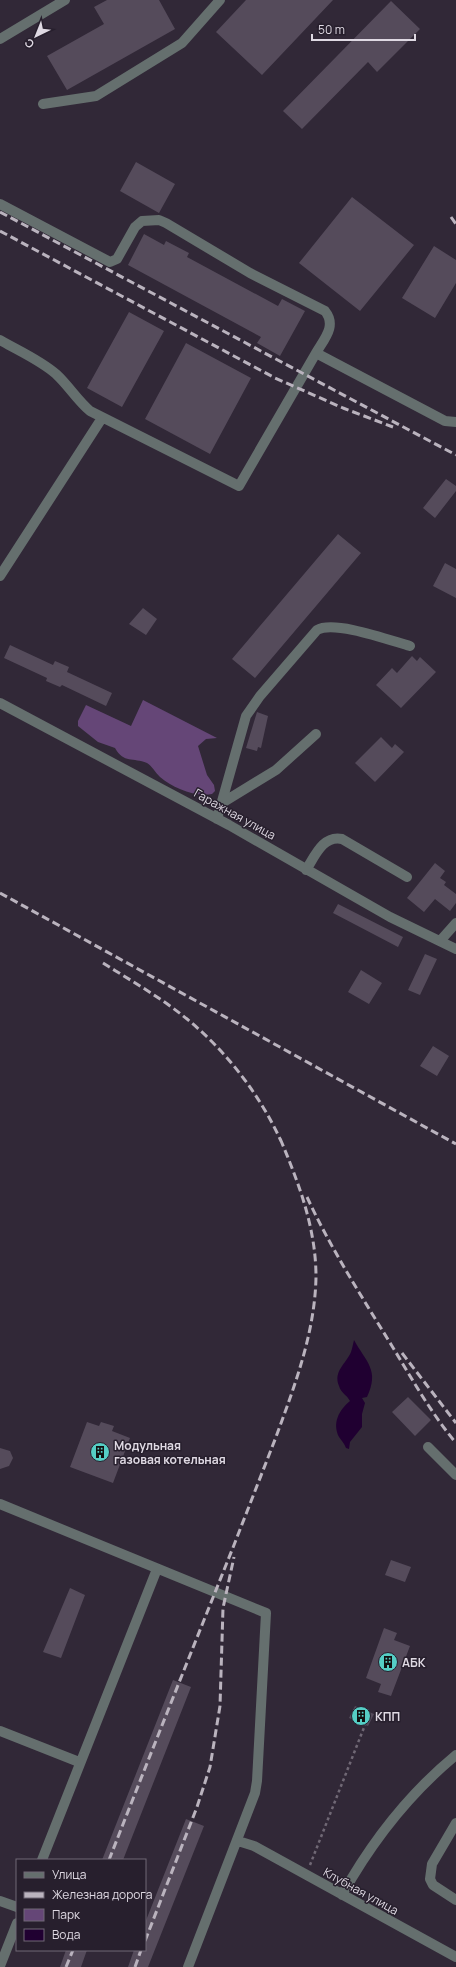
<svg xmlns="http://www.w3.org/2000/svg" width="456" height="1967" font-family="Manrope,sans-serif">
<style>
.green{fill:#654677}
.water{fill:#200031}
.building{fill:#554b5b}
.lines{fill:none;stroke-linecap:round;stroke-linejoin:round}
.path{stroke:#706875;stroke-width:2.5;stroke-dasharray:3 3;stroke-linecap:butt}
.minor{stroke:#656f6e;stroke-width:10}
.rail{stroke:#bab3be;stroke-width:3;stroke-dasharray:8 4;stroke-linecap:butt}
.labels{text-anchor:middle;dominant-baseline:central;stroke-width:3;stroke-linejoin:round;paint-order:stroke}
.street-label{font-size:12px;fill:#dfd9e3;stroke:#271f2d}
.poi-label{font-size:12px;font-weight:bold;fill:#dfd9e3;stroke:#271f2d;text-anchor:start}
</style>
<rect width="100%" height="100%" fill="#312837"/>
<path class="green" d="M143,700L217,738L206,739L198,746L207,775L214,785L215,791L212,794C194,797 173,788 160,777C155,772 152,766 147,763C133,757 124,764 115,748L98,742L78,726V721L86,705L131,726Z"/>
<path class="water" d="M354,1340C366,1362 380,1370 367,1397L362,1398L365,1403L362,1414V1427L350,1442L349,1449L346,1448C344,1443 341,1440 339,1437C332,1423 339,1410 350,1401C347,1395 341,1393 339,1386C333,1371 346,1364 351,1352C352,1349 353,1344 354,1340Z"/>
<path class="building" d="M107,0H159L175,29L67,90L47,56L104,24L94,7Z
M246,0H333L262,75L216,32Z
M391,1L420,29L377,72L368,62L302,129L283,111Z
M136,162L175,184L159,213L120,191Z
M352,197L414,245L360,311L299,263Z
M144,234L164,245L166,241L189,253L187,257L278,306L282,299L305,311L280,356L257,343L261,337L128,265Z
M434,246L456,260V283L435,318L402,298Z
M129,312L164,331L122,407L87,388Z
M186,343L251,378L210,454L145,419Z
M446,479L456,486V491L435,518L423,508Z
M338,534L361,553L255,678L232,659Z
M445,563L456,569V598L433,586Z
M143,608L157,619L146,635L129,624Z
M10,645L53,665L55,661L69,667L67,672L112,693L106,706L62,685L60,687L46,681L47,678L4,658Z
M412,656L417,661L420,657L436,672L401,708L376,685L392,668L397,673Z
M257,712L268,716L261,748L258,747L257,751L246,748Z
M381,737L392,748L395,744L404,752L375,782L355,763Z
M435,863L445,871L440,878L446,882L444,885L456,894V903L450,911L435,899L424,912L407,898Z
M338,904L403,937L398,947L333,913Z
M425,954L437,959L420,995L408,990Z
M361,970L382,983L369,1004L348,992Z
M433,1046L449,1056L437,1076L420,1066Z
M408,1397L431,1420L415,1436L392,1412Z
M87,1422L99,1426L101,1422L114,1426L112,1431L130,1438L113,1483L70,1467Z
M0,1448L10,1451L13,1458L9,1466L0,1469Z
M391,1560L411,1567L405,1582L385,1575Z
M70,1588L85,1595L61,1658L43,1652Z
M384,1628L397,1633L394,1640L410,1646L391,1696L378,1692L381,1684L366,1678Z
M173,1680L191,1687L123,1860H102Z
M355,1706L374,1714L368,1726L349,1718Z
M186,1819L204,1826L148,1967H128L134,1950H145V1923Z
M66,1950H87L81,1967H60Z"/>
<g class="lines">
<path class="path" d="M310,1865L365,1725"/>
<path class="minor" d="M0,39L65,0
M43,104L96,96L182,43L220,0
M0,204L110,262L117,259L135,227L142,221L159,220L166,223L250,273L325,311C337,326 324,339 316,353
M0,340C19,351 40,360 56,374C69,386 77,400 90,411L239,486L316,353L445,421L456,422
M0,576L102,418
M0,703L229,825L390,917L456,949
M222,803L276,770L316,734
M217,819L246,716L260,696L317,630C334,620 389,640 410,646
M306,870C315,856 323,835 342,839L407,877
M440,941L456,923
M428,1447L456,1475
M0,1504L266,1613L257,1781L255,1793L188,1967
M0,1731L79,1762
M456,1823L432,1864L430,1879L433,1885L456,1900
M238,1841L254,1846L456,1957
M42,1860L157,1569
M342,1895C371,1843 410,1793 456,1755
M0,1901L17,1907
M0,1966L17,1923"/>
<path class="rail" d="M0,212L456,455
M451,217L456,224
M0,231L275,378L343,408L393,427
M0,893L456,1144
M103,963C130,980 158,996 182,1015C224,1048 259,1093 281,1141
M307,1197C331,1249 362,1297 392,1346C412,1379 431,1413 456,1443
M402,1353L456,1423
M109,1860C150,1755 192,1650 234,1545C248,1509 262,1473 276,1437C295,1385 315,1332 316,1277C316,1227 298,1181 279,1136
M145,1941L197,1807L210,1767L220,1706L223,1608L234,1557
M66,1967L73,1950
M135,1967L141,1950"/>
</g>
<defs>
<g id="building-disc" transform="scale(1)"><circle r="9.5" fill="#55cec5" stroke="#271f2d"/><path d="M-4-6H4V6H1V3H-1V6H-4ZM-2.5-4.3h1.7v1.8h-1.7ZM.8-4.3h1.7v1.8H.8ZM-2.5-1h1.7V.8h-1.7ZM.8-1h1.7V.8H.8Z" fill="#111"/></g>
</defs>
<g fill-rule="evenodd">
<use href="#building-disc" x="100" y="1452"/>
<use href="#building-disc" x="388" y="1662"/>
<use href="#building-disc" x="361" y="1716"/>
</g>
<g class="labels">
<g class="street-label">
<text transform="translate(235 814) rotate(29)">Гаражная улица</text>
<text transform="translate(361 1891) rotate(29)">Клубная улица</text>
</g>
<g class="poi-label">
<text x="114" y="1445">Модульная<tspan x="114" dy="14">газовая котельная</tspan></text>
<text x="402" y="1662">АБК</text>
<text x="375" y="1716">КПП</text>
</g>
</g>
<rect x="16" y="1859" width="130" height="92" fill="#271f2d" stroke="#716976"/>
<rect x="24" y="1872" width="20" height="6" fill="#656f6e" stroke="#716976"/>
<text x="52" y="1879" font-size="12" fill="#dfd9e3">Улица</text>
<rect x="24" y="1892" width="20" height="6" fill="#bab3be" stroke="#716976"/>
<text x="52" y="1899" font-size="12" fill="#dfd9e3">Железная дорога</text>
<rect x="24" y="1909" width="20" height="12" fill="#654677" stroke="#716976"/>
<text x="52" y="1919" font-size="12" fill="#dfd9e3">Парк</text>
<rect x="24" y="1929" width="20" height="12" fill="#200031" stroke="#716976"/>
<text x="52" y="1939" font-size="12" fill="#dfd9e3">Вода</text>
<g transform="translate(36 36) rotate(223)" stroke="#271f2d" stroke-width="3" paint-order="stroke">
<path d="M0-3L7 15L0 10L-7 15Z" fill="#dfd9e3"/>
<text y="-6" font-size="11" font-weight="bold" text-anchor="middle" fill="#dfd9e3">С</text>
</g>
<path d="M312 34v6h103v-6" fill="none" stroke="#dfd9e3" stroke-width="2"/>
<text x="318" y="34" font-size="12" fill="#dfd9e3" stroke="#271f2d" stroke-width="3" paint-order="stroke">50 m</text>
</svg>
